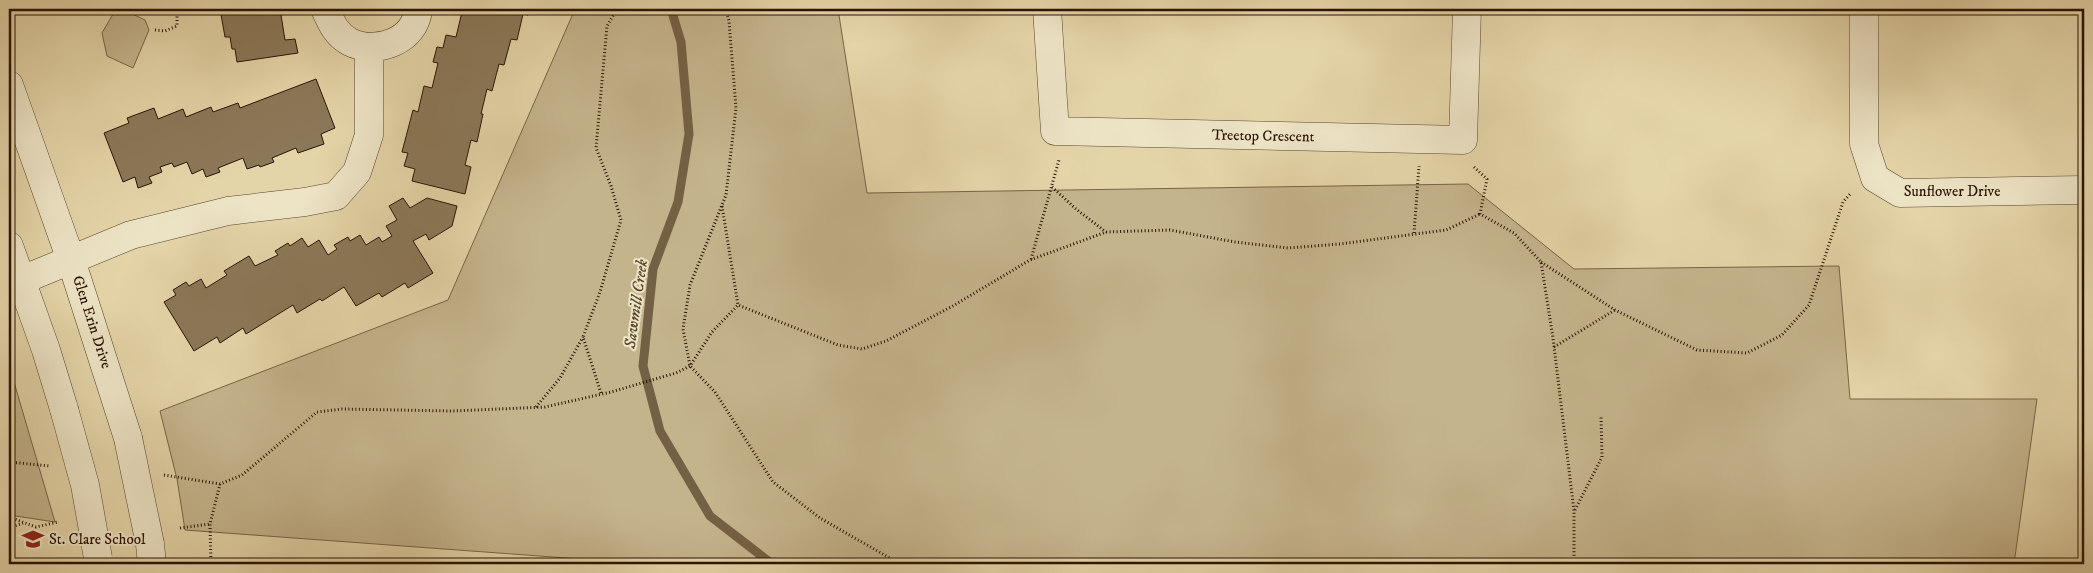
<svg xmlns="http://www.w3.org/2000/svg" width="2093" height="573" font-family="'IM FELL DW Pica',serif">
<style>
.green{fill:#c4b48c;stroke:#776447}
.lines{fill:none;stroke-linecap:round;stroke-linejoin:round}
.stream{stroke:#746044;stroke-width:9}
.building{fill:#8b7858;stroke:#2a1302}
.minor-casing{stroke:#58442c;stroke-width:29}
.path{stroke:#2a1302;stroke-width:3;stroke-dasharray:1 2.5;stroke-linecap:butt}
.minor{stroke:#ede4c6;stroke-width:28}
.minor-bridge-casing{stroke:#58442c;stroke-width:29;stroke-linecap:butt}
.minor-bridge{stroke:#ede4c6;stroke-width:28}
.labels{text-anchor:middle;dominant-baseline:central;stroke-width:4;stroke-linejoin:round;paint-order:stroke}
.street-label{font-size:15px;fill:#2a1302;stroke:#ede4c6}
.poi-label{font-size:15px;fill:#2a1302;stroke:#ede4c6;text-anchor:start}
.water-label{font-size:16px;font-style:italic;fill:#5b462e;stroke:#ede4c6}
</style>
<rect width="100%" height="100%" fill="#e4d5a8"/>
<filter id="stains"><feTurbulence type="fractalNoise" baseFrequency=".004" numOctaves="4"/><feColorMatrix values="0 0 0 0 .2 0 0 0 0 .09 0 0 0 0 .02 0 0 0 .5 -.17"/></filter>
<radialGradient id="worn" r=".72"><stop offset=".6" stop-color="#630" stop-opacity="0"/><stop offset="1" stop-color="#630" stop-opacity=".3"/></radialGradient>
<path class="green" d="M116,9H122L145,20L149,30L133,68L107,56L102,33Z
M575,9H838L867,193L1468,184L1574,269L1839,266L1850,399H2037L2014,564H589L580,559L185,530L177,479L160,411L448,300Z
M9,365L55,522L9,515Z"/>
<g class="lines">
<path class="stream" d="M671,9L681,42L689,134L678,202L653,269L643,366L660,431L710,516L772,564"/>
</g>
<path class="building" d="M220,9H285L286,14L281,15L285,40L295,39L298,53L237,62L235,49H232L230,37H225Z
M458,9H530L528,15L523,14L517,40L511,39L504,65L499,64L492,91L487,89L481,114H483L477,142L471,140L465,165L471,167L465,194L412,181L415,169L404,166L408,153L402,152L413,110L418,112L424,86L432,88L438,63L433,62L437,47L443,48L446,35L456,37L462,12L458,11Z
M316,79L335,128L321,134L324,144L298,153L296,148L272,158L274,162L260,167L259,165L247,169L243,158L218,168L220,172L206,177L203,169L192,174L187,162L174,167L172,163L160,167L162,172L149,177L152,183L138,188L135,177L123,182L104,133L129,123L127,118L154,108L158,119L183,109L186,117L211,107L213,112L238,103L240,108Z
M403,198L410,208L427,198L457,206L452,226L429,240L426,234L413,241L433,273L408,288L405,283L382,297L379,293L356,306L344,287L322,301L320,299L297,313L293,305L246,334L243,328L220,343L217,337L194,351L164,302L176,295L173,290L186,282L189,286L201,279L206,288L227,275L224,271L249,256L255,266L278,255L275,251L288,243L290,246L302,238L308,247L319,240L328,255L337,249L334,245L348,237L350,241L360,235L366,245L379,237L382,242L392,236L386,226L397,220L389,206Z"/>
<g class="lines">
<g class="minor-casing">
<path id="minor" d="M325,9C331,22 336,35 350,42C376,55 416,41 418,9
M1047,9L1055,131L1463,140L1467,9
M1864,9V144L1875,178L1900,193L2084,190
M9,85L71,260L128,438
M9,246L46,350L64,409
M22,280L131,235L228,211L305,202L336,196L357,172L369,135V48
M150,544L152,564"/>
</g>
<path class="path" d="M726,9L729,21L736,108L726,195L690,285L683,329L690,366L715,392L773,482L820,518L900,564
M155,30L165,31L177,26V9
M1474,167L1487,179L1480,214L1514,233L1541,262L1553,338L1574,511V560L1572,564
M1052,187L1076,209L1106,232
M722,206L738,305L838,345L862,349L886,341L951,307L1030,260L1106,232L1170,230L1235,242L1288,248L1340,244L1446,230L1480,214
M1414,233L1419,166
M1031,259L1059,160
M1541,262L1615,310L1697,350L1747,353L1782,335L1809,305L1843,202L1851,193
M1554,347L1615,310
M601,393L583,337L600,292L621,220L611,186L596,148L607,26L617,9
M536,407L560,378L583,337
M9,462L50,466
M164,475L220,484L242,475L317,412L342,409L453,411L545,407L611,392L676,373L690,366L712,332L738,305
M1575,510L1602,457L1601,415
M9,517L36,527L58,522
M9,528L23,523
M180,528L210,524
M211,564L210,524L220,484"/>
<use href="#minor" class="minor"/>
<g class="minor-bridge-casing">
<path id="minor-bridge" d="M64,409L85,485L98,558
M128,438L150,544"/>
</g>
<use href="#minor-bridge" class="minor-bridge"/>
</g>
<defs>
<g id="school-bare" transform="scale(1.725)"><path d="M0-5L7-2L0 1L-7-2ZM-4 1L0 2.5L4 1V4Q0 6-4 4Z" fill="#8f2418" stroke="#ede4c6" stroke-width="2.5" paint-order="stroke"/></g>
</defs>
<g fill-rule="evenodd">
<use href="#school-bare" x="33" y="539"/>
</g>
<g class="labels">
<g class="street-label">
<text transform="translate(1263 136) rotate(1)">Treetop Crescent</text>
<text x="1952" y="191">Sunflower Drive</text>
<text transform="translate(92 322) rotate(72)">Glen Erin Drive</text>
</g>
<g class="poi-label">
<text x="49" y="539">St. Clare School</text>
</g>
<g class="water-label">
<text transform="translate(636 304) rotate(-82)">Sawmill Creek</text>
</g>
</g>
<rect width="2093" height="573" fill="none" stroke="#e4d5a8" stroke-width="30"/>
<rect x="10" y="10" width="2073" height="553" fill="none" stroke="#2a1302" stroke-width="2.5"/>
<rect x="15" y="15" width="2063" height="543" fill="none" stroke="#2a1302"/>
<rect width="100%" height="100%" filter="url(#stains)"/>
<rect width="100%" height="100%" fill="url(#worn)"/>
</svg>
